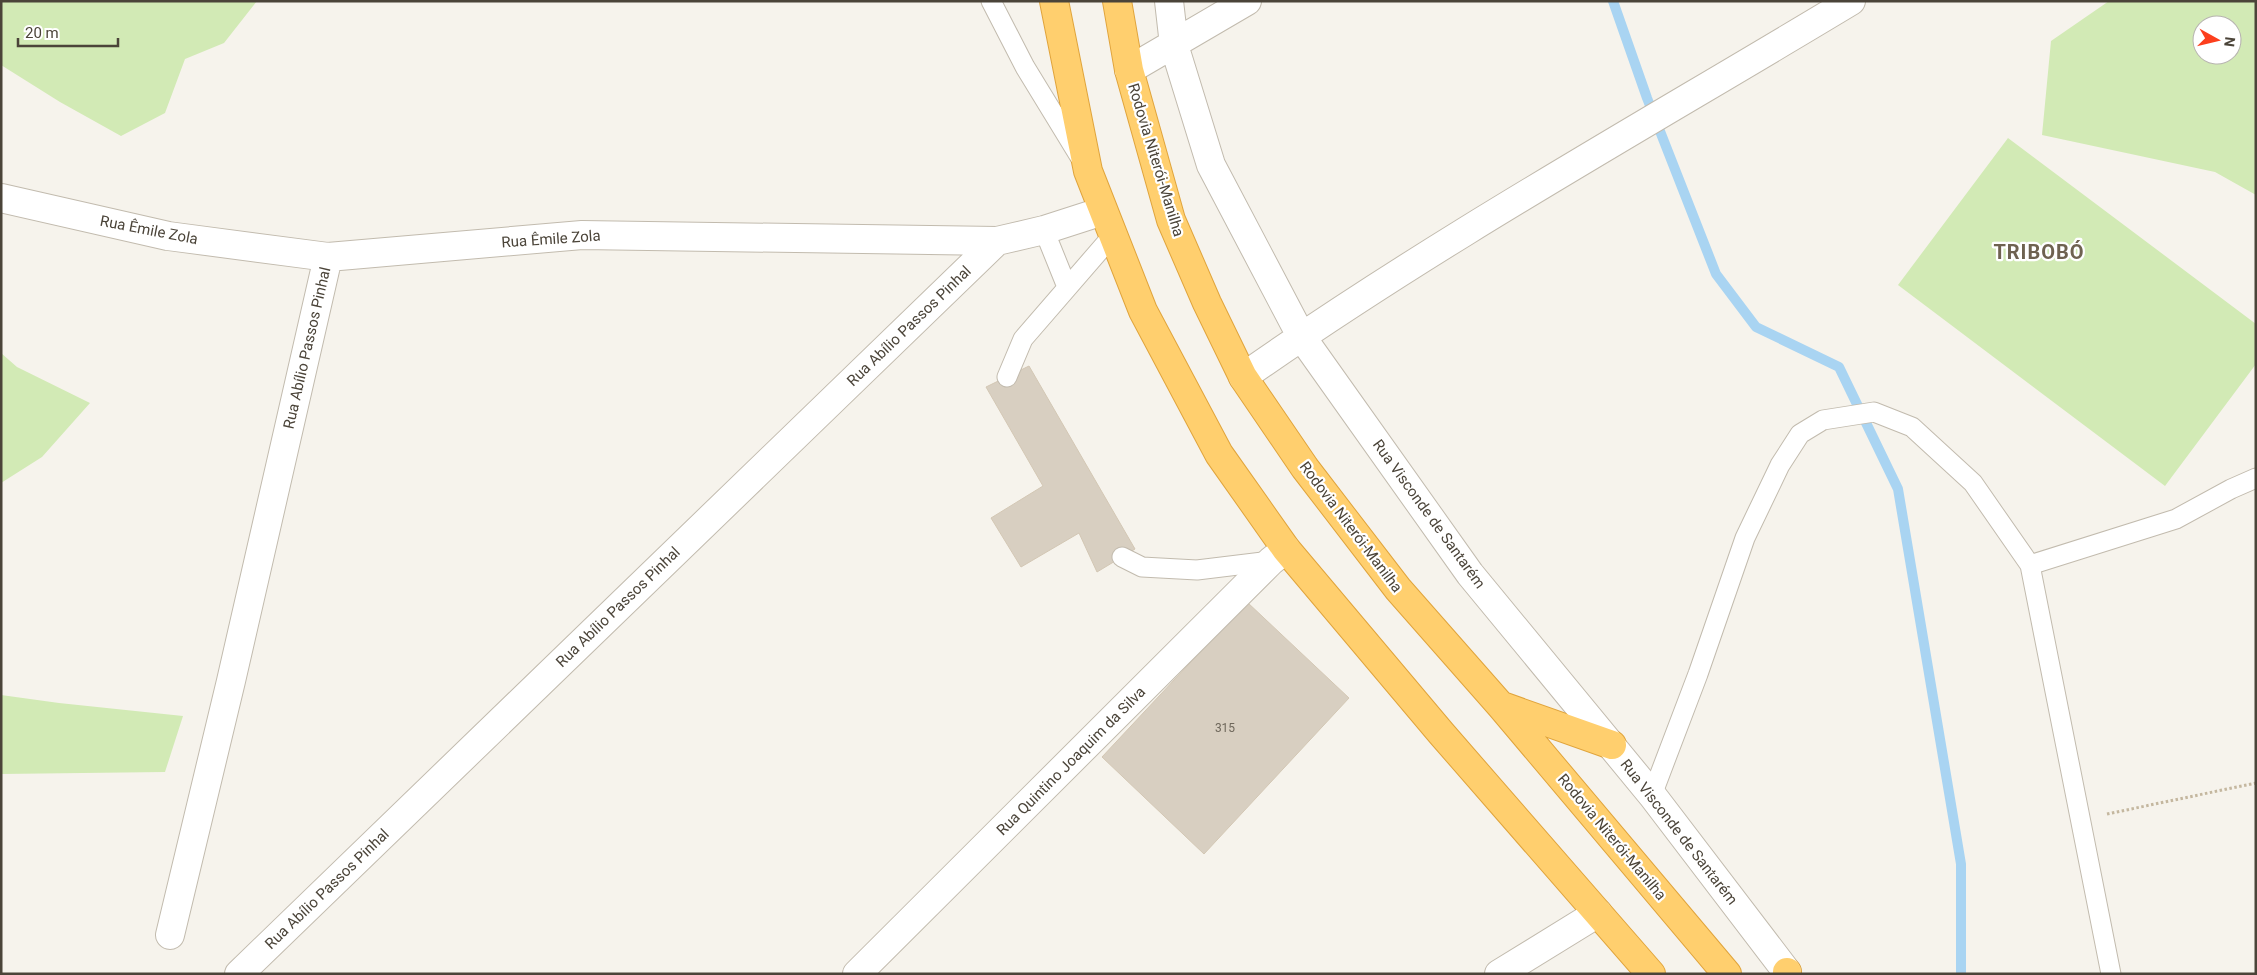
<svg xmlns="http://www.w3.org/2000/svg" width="2257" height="975" font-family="Roboto,sans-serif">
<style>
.green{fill:#d2eab5;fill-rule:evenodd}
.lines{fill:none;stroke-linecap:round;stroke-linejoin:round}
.stream{stroke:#a9d4f2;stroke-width:10}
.building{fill:#d8cfc1;stroke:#d3c7b4}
.lane-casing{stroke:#c2bbae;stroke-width:21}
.street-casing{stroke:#c2bbae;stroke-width:30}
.highway-casing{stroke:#e0a43c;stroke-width:30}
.path{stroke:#c4b79f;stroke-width:3;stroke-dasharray:2.5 2.5;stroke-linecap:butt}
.lane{stroke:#fff;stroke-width:19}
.street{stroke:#fff;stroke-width:28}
.highway{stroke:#ffcf6e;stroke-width:28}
.labels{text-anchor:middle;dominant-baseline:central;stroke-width:4.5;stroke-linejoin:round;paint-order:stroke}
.number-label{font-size:12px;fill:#6e675b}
.street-label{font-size:15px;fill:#4b4439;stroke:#fff}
.district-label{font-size:20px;font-weight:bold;letter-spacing:1px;fill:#6e6250;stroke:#fff}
</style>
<rect width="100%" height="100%" fill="#f6f3ec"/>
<path class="green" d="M1,1H257L224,43L185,59L165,113L121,136L60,102L1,65Z
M2109,1H2256V195L2215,172L2042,135L2051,41ZM2202,25H2232V55H2202Z
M2008,138L2256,324V364L2165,486L1898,285Z
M1,353L17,367L90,403L42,457L1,483Z
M1,695L59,703L183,716L165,772L1,774Z"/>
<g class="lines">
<path class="stream" d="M1613,1L1647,98L1716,274L1756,327L1839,367L1898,489L1961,864V974"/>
</g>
<path class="building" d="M1029,366L1135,549L1097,572L1079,533L1021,567L991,518L1043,486L986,387Z
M1247,602L1349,698L1204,854L1102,757Z"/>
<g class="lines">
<g class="lane-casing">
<path id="lane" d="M991,1L1025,67L1080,157
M1044,230L1067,287
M1007,377L1023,339L1113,235
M1122,557L1142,567L1197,570L1271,561
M2030,565L2176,519L2231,489L2256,478
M1652,795L1698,674L1745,538L1780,465L1800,434L1823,420L1874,412L1912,427L1973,483L2030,565L2111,974"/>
</g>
<g class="street-casing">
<path id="street" d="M1169,1L1174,45L1211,165L1301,336L1470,574L1652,795L1787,972
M1129,70L1247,1
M1,198L168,236L328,257L582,235L997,241L1044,230L1103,211
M1243,377C1438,240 1647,124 1851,1
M170,935L231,681L328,257
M239,974L997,241
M857,974L1271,561L1286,549
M1499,974L1598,913"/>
</g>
<g class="highway-casing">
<path id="highway" d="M1054,1L1088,171L1143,311L1219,454L1286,549L1441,733L1651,974
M1117,1L1129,70L1171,220L1207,303L1243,377L1305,468L1398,589L1501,706L1727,974
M1502,706L1612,745
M1787,972V974"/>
</g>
<path class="path" d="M2107,814L2256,783"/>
<use href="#lane" class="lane"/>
<use href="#street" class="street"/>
<use href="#highway" class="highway"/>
</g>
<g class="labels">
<g class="number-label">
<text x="1225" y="728">315</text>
</g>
<g class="street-label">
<text transform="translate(1156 160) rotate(73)">Rodovia Niterói-Manilha</text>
<text transform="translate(149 230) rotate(11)">Rua Êmile Zola</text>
<text transform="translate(551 239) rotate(-4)">Rua Êmile Zola</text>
<text transform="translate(909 326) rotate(-44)">Rua Abílio Passos Pinhal</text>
<text transform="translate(307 348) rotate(-77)">Rua Abílio Passos Pinhal</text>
<text transform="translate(1429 514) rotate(54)">Rua Visconde de Santarém</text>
<text transform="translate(1351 527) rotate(53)">Rodovia Niterói-Manilha</text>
<text transform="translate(618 607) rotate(-44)">Rua Abílio Passos Pinhal</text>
<text transform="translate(1071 761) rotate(-45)">Rua Quintino Joaquim da Silva</text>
<text transform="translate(1679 832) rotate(52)">Rua Visconde de Santarém</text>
<text transform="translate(1612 837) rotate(50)">Rodovia Niterói-Manilha</text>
<text transform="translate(327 889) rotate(-44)">Rua Abílio Passos Pinhal</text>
</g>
<g class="district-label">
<text x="2039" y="252">TRIBOBÓ</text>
</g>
</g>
<rect width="2257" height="975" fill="none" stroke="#4b4439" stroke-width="5"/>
<g transform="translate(2217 40) rotate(98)"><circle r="24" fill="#ffffff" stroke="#b7b4b0"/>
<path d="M0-4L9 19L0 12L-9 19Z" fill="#fc3f1d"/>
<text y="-8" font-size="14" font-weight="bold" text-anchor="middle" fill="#4b4439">N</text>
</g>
<path d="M18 38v8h100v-8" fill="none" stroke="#4b4439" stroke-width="2.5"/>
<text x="25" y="38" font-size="15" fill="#4b4439" stroke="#ffffff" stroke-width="4" paint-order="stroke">20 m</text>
</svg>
